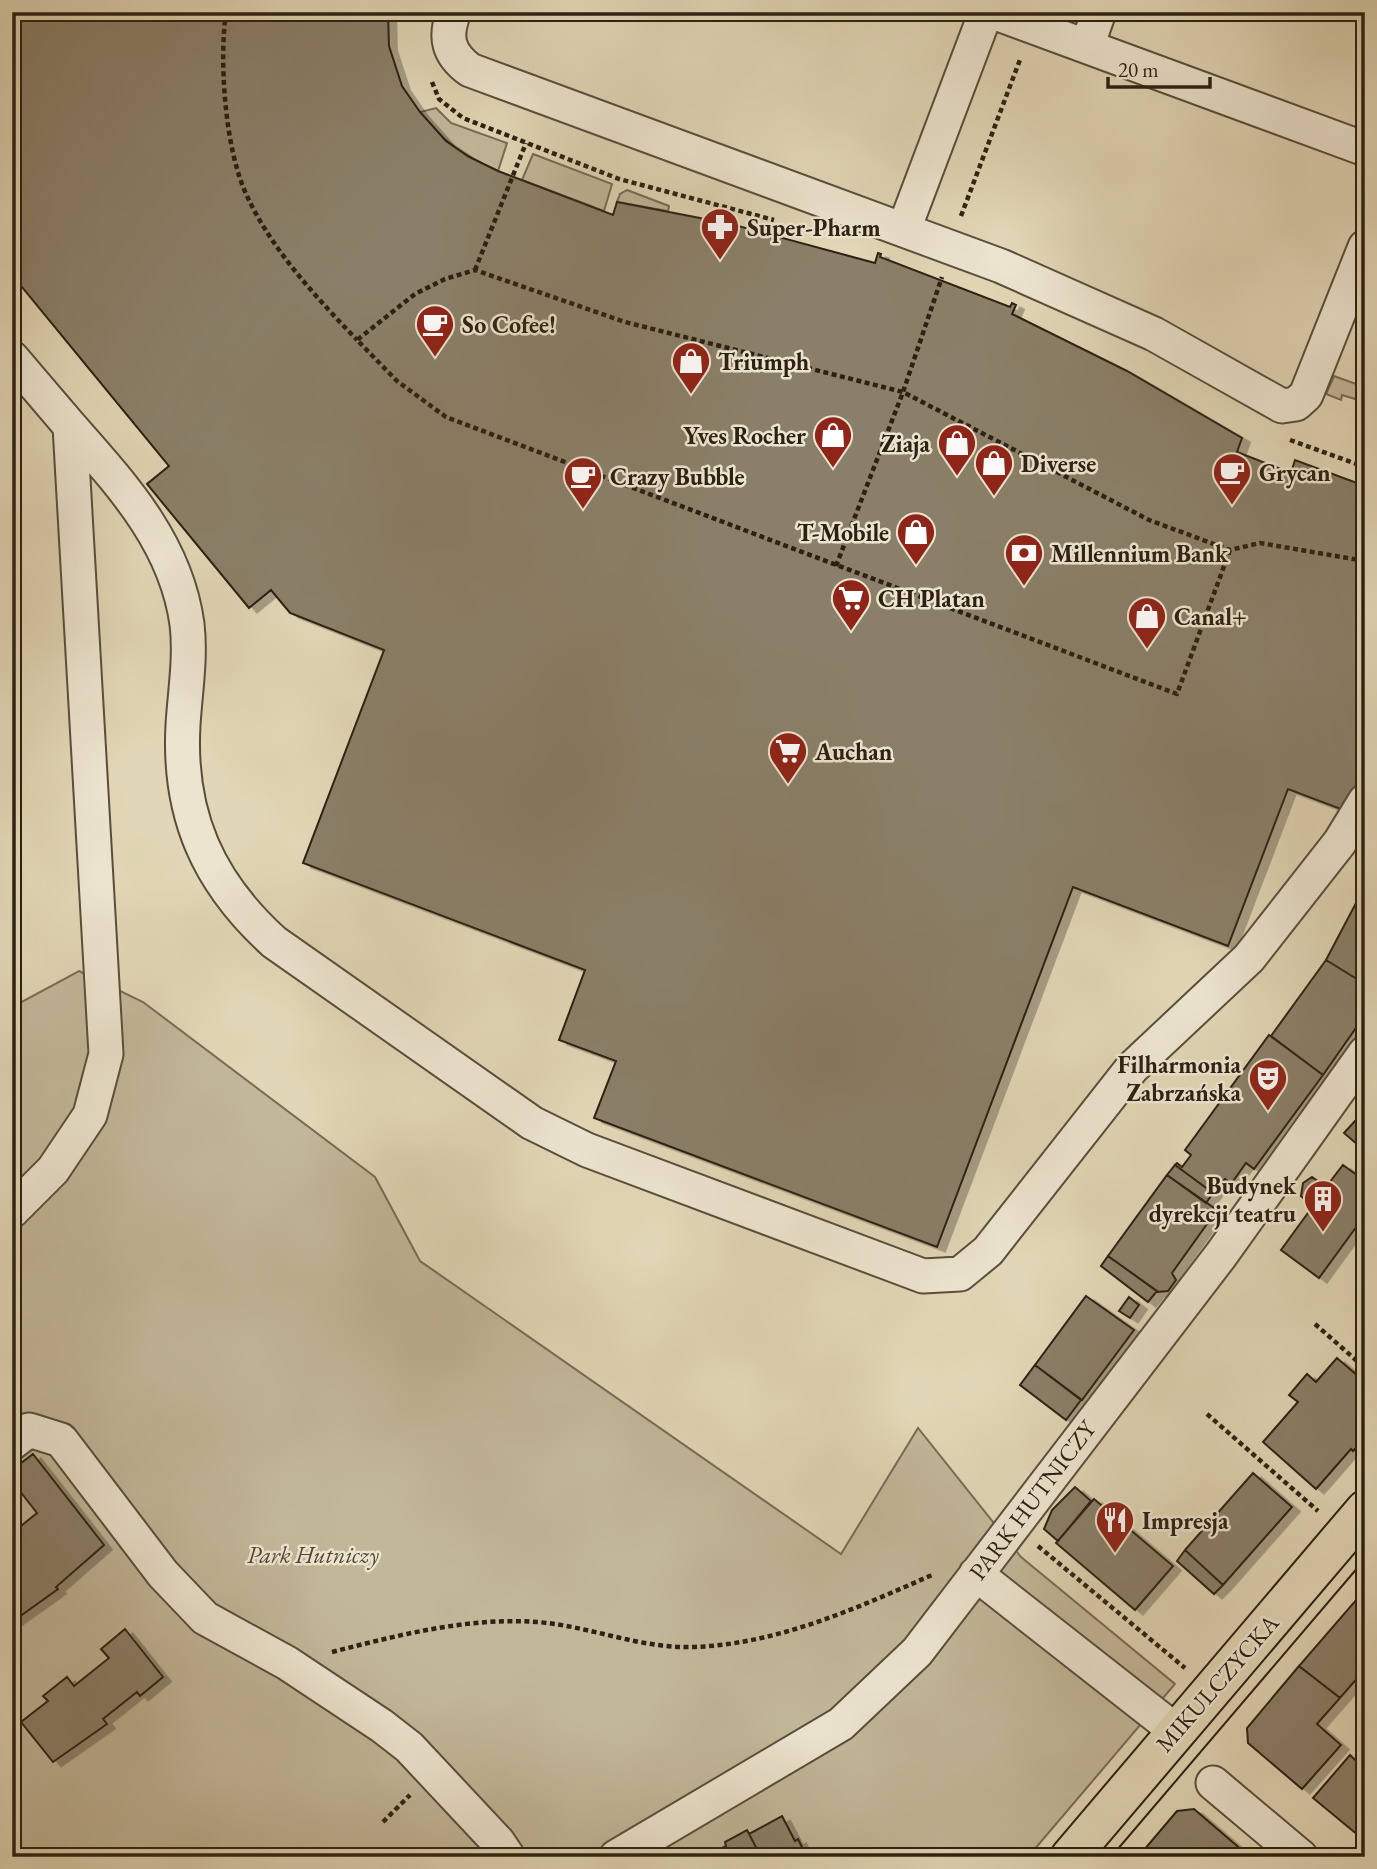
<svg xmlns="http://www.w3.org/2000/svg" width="1377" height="1869" font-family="'EB Garamond',serif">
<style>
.green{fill:#c2b799;stroke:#776c56;stroke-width:2}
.building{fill:#8a7f67;stroke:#2c2113;stroke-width:2;filter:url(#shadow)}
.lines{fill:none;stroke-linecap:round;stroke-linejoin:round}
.minor-casing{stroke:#594e3c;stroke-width:37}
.major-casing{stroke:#2c2113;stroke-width:42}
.path{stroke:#2c2113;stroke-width:4.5;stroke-dasharray:5 3.5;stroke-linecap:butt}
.minor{stroke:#ece4cf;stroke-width:33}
.major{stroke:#e1d6b5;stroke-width:38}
.tram{stroke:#2c2113;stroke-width:2}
.labels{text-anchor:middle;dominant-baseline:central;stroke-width:5;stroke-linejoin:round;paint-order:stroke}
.poi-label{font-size:24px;font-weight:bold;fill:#2c2113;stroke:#ece4cf;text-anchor:start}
.street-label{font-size:24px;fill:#2c2113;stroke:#ece4cf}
.park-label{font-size:24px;font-style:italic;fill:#524634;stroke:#ece4cf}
</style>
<defs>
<filter id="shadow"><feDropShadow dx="8" dy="4.5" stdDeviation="0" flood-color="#0004"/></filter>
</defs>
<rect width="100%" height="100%" fill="#e1d6b5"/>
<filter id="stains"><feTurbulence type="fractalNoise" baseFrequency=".00286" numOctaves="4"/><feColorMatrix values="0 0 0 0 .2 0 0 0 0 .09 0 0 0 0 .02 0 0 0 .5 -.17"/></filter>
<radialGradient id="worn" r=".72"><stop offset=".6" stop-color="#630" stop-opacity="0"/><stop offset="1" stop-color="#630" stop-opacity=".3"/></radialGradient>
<path class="green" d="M436,108L451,123L507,143L498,171C468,157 439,140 420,112Z
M533,154L612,184L604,211L522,180Z
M627,190L669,206L668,211L617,202L620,194Z
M1365,362V398L1357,395L1355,399L1342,395L1341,400L1326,394L1334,376L1356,384Z
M79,971L143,1002L375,1177L420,1261L841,1554L918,1428L1021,1557L1175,1684L1028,1857H12V1007Z"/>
<path class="building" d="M12,12H388L389,46L402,86L420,112L446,141L469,157L498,171L613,215L617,202L731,224L875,263L878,253L881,254L880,257L1010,307L1012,303L1016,305L1012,314L1127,371L1242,438L1237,452L1291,473L1295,460L1365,486V761L1346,811L1288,789L1228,946L1073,887L937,1247L594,1118L616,1061L559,1040L585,970L303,863L384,650L290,613L271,590L249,608L147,484L169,466L12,275Z
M1365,886V984L1326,960Z
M1326,960L1365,984V1015L1323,1075L1271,1036Z
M1269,1035L1323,1075L1254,1169L1246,1163L1231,1184L1225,1179L1213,1193L1175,1165L1177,1163L1182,1167L1191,1155L1185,1150Z
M1365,1110V1151L1344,1133Z
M1175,1165L1213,1193L1206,1203L1167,1175Z
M1343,1165L1365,1181V1215L1319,1278L1281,1250L1313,1206L1301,1196L1303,1183L1312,1177L1326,1187Z
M1167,1175L1217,1210L1172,1273L1176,1280L1168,1291L1158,1292L1108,1256Z
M1108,1256L1157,1291L1148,1302L1101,1266Z
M1086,1296L1134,1330L1082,1400L1035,1365Z
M1129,1297L1139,1305L1130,1318L1119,1311Z
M1337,1358L1365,1382V1439L1353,1451L1351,1449L1316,1489L1263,1442L1298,1402L1289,1395L1307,1374L1316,1382Z
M1035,1365L1081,1400L1066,1420L1020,1385Z
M33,1454L104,1545L56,1587L58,1589L12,1622V1529L16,1530L37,1513L12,1481V1470Z
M1253,1473L1292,1507L1223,1585L1185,1550Z
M1075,1487L1091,1501L1058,1541L1044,1529L1052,1510Z
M1094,1499L1173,1566L1135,1610L1056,1543Z
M1185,1550L1223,1585L1214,1594L1177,1561Z
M1363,1592L1365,1679L1360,1675L1340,1698L1299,1666Z
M125,1629L163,1677L140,1696L137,1692L103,1719L107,1724L53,1762L21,1722L48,1701L43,1696L67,1677L74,1686L109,1658L101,1649Z
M1299,1666L1340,1698L1317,1724L1341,1745L1302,1789L1248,1743L1247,1728Z
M1350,1755L1365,1769V1841L1313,1798Z
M1194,1809L1250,1857H1138L1177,1811Z
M782,1816L795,1841L798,1839L807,1857H761L749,1834Z
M747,1830L761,1857H705L726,1846L725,1842Z"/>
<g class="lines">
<g class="minor-casing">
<path id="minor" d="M454,12C444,37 448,54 470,70L1001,266L1154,334L1282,406L1296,404L1306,395L1365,247
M993,12L1365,149
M1087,46L1099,12
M904,229L986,12
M12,358L70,426L106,1054L90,1115L53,1170L12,1211
M70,426C122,485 176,543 187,624C191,658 185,692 183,725C178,815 208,882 274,942L532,1123L587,1150L923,1276L960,1274L988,1251L1132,1068L1249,958L1340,842L1365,801
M12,1443L29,1430L61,1440L163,1574L205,1618L287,1663L382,1726L409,1747L498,1842L508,1857
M976,1574L1176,1731
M1213,1783L1301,1857
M616,1857L841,1724L917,1652L1221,1255L1365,1053"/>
</g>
<g class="major-casing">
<path id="major" d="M1070,1857L1365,1510"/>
</g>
<path class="path" d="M226,12C219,62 225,150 247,196C272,250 316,297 357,340
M432,82L439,99L463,118L619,179L774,220
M961,216L1021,57
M475,270L526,143
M1290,440L1365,467
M1230,550L1177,694L446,417L397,381L357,340L415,294L445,279L475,270L625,322L903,392L1149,520L1230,550L1260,543L1365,561
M836,566L903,392L942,277
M1315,1324L1365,1368
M1207,1414L1318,1511
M1038,1546L1185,1668
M332,1652C399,1635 468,1617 537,1622C590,1626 640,1649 694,1647C778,1644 857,1608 932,1575
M383,1822L410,1795"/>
<use href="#minor" class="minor"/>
<use href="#major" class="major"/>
<path class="tram" d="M1111,1857L1365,1559"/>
</g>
<defs>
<g id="pharmacy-pin" transform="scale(2.0125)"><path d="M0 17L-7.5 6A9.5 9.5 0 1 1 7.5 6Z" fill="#8f2418" stroke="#ece4cf"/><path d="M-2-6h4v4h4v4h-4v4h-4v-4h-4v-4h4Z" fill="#fff"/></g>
<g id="cafe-pin" transform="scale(2.0125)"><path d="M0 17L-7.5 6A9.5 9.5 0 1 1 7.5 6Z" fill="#8f2418" stroke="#ece4cf"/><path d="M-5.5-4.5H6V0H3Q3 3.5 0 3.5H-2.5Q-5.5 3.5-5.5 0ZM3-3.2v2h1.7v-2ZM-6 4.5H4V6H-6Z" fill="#fff"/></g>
<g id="shop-pin" transform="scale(2.0125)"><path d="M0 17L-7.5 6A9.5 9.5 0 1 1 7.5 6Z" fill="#8f2418" stroke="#ece4cf"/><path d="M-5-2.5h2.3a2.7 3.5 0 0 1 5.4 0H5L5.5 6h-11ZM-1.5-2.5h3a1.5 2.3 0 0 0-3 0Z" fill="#fff"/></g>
<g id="bank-pin" transform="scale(2.0125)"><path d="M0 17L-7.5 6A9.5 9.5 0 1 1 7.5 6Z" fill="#8f2418" stroke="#ece4cf"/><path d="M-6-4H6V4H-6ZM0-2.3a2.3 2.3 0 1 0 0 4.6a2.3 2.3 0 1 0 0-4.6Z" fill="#fff"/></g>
<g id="supermarket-pin" transform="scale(2.0125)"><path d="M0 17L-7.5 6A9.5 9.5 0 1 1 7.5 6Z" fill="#8f2418" stroke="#ece4cf"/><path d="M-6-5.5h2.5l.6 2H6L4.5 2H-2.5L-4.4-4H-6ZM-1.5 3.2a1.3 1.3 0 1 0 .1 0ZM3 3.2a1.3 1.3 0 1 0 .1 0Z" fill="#fff"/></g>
<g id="theatre-pin" transform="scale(2.0125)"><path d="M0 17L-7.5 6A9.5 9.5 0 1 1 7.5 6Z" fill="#8f2418" stroke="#ece4cf"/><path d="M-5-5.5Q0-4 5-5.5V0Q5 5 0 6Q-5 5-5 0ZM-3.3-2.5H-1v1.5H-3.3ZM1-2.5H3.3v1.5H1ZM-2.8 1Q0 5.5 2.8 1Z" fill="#fff"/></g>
<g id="building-pin" transform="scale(2.0125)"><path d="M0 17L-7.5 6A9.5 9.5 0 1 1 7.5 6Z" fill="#8f2418" stroke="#ece4cf"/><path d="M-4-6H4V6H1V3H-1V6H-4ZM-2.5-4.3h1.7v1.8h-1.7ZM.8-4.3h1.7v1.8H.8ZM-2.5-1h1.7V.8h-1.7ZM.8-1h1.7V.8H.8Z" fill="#fff"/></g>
<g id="restaurant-pin" transform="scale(2.0125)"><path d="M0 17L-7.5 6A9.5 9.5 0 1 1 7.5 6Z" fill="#8f2418" stroke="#ece4cf"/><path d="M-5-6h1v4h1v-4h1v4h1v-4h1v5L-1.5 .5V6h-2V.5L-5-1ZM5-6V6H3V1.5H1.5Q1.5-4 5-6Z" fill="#fff"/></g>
</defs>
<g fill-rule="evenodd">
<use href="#pharmacy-pin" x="720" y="227"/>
<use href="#cafe-pin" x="435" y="324"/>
<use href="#shop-pin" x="691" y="361"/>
<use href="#shop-pin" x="833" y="435"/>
<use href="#shop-pin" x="957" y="443"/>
<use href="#shop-pin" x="994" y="463"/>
<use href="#cafe-pin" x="1232" y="472"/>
<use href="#cafe-pin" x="583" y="476"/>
<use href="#shop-pin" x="916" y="532"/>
<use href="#bank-pin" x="1024" y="553"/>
<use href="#supermarket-pin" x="851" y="598"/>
<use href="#shop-pin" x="1147" y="616"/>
<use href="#supermarket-pin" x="788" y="751"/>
<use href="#theatre-pin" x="1268" y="1078"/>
<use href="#building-pin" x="1323" y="1199"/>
<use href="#restaurant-pin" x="1115" y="1520"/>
</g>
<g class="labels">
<g class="poi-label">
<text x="747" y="227">Super-Pharm</text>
<text x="462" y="324">So Cofee!</text>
<text x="718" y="361">Triumph</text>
<text x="806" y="435" text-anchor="end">Yves Rocher</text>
<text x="930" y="443" text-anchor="end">Ziaja</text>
<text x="1021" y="463">Diverse</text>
<text x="1259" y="472">Grycan</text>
<text x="610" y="476">Crazy Bubble</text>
<text x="889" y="532" text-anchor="end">T-Mobile</text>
<text x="1051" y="553">Millennium Bank</text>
<text x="878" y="598">CH Platan</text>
<text x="1174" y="616">Canal+</text>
<text x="815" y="751">Auchan</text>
<text x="1241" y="1064" text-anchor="end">Filharmonia<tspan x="1241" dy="28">Zabrzańska</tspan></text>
<text x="1296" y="1185" text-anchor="end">Budynek<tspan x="1296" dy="28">dyrekcji teatru</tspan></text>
<text x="1142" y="1520">Impresja</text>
</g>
<g class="street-label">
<text transform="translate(1032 1500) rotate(-53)">PARK HUTNICZY</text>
<text transform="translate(1217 1683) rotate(-49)">MIKULCZYCKA</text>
</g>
<g class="park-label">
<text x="313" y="1554">Park Hutniczy</text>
</g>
</g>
<rect width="1377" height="1869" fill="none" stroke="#e1d6b5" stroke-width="42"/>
<rect x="14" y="14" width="1349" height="1841" fill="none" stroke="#2c2113" stroke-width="3.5"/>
<rect x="21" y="21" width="1335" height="1827" fill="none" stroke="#2c2113" stroke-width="2"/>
<path d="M1108 77v10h102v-10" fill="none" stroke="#2c2113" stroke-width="3.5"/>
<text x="1118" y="77" font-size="21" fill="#2c2113" stroke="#ece4cf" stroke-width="5" paint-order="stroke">20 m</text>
<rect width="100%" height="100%" filter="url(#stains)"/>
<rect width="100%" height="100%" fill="url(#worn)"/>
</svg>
